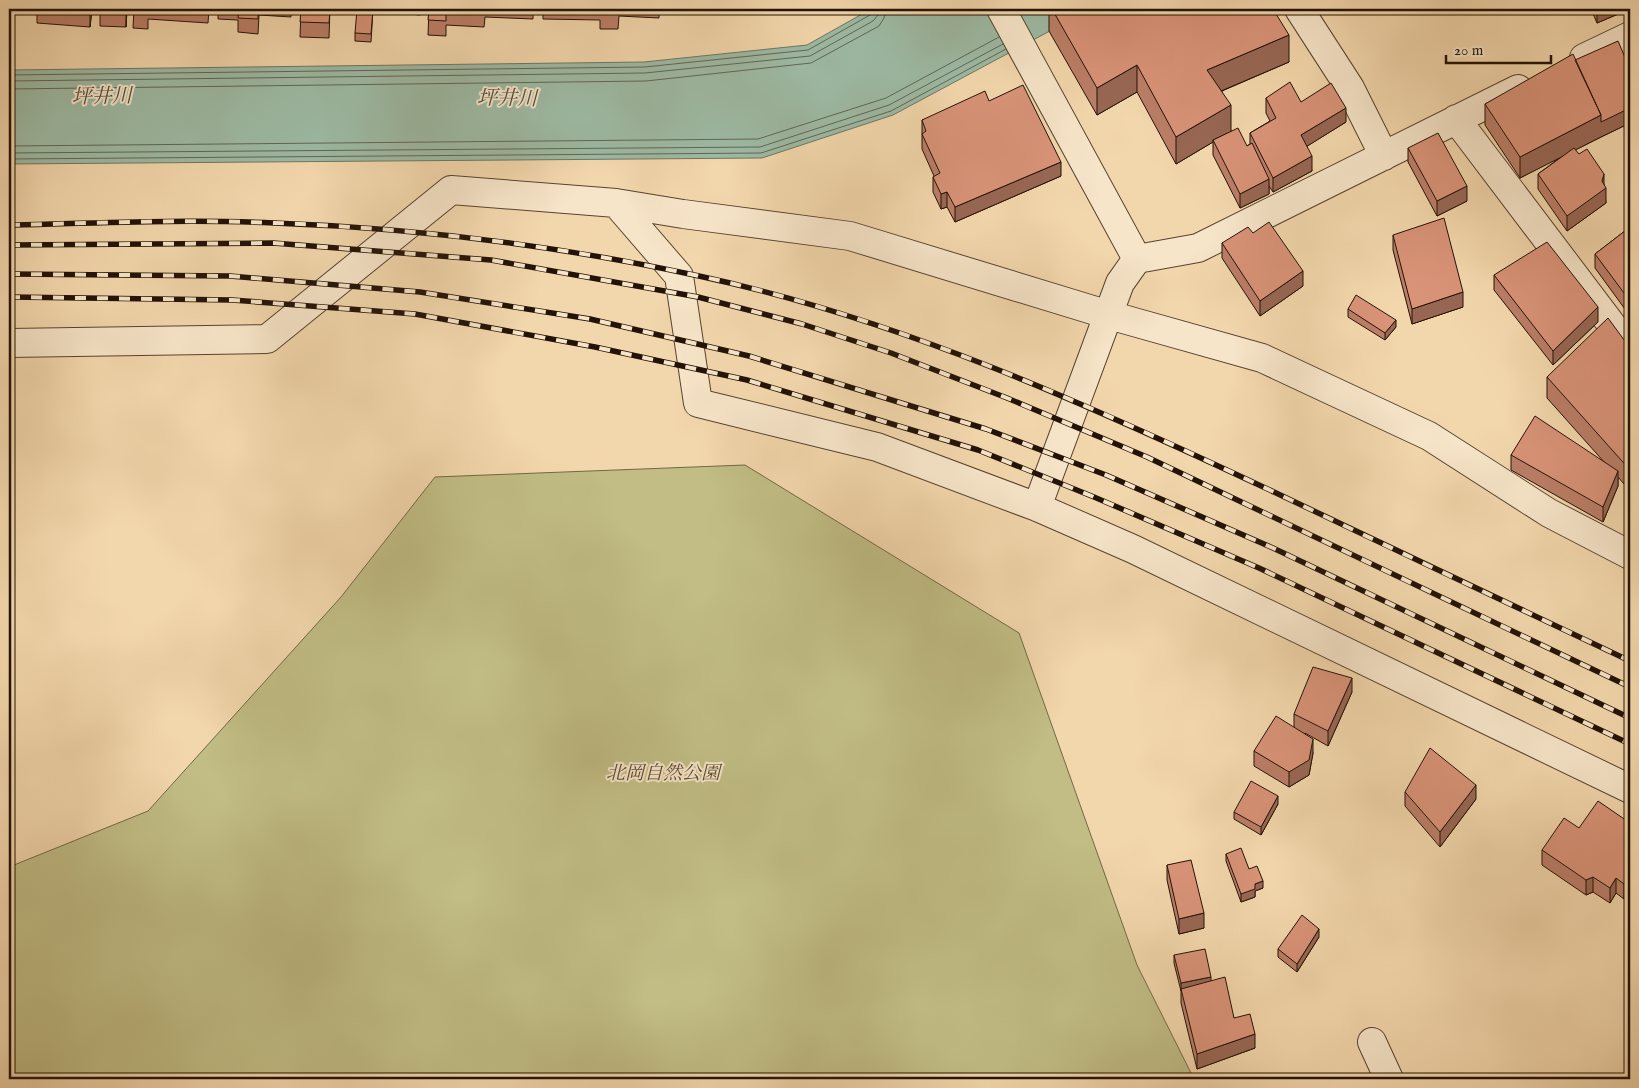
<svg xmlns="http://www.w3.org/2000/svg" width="1639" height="1088" font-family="'IM FELL English','Noto Serif JP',serif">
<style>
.green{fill:#c1bd85;stroke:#726846}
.water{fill:#9dbaa4;stroke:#6c7765}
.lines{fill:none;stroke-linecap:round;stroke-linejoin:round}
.shore{stroke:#606656;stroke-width:1}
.minor-casing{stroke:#564330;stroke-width:30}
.minor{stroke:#f7e5c9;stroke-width:28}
.rail-casing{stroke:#221207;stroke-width:5.5}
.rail{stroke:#f7e5c9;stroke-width:4;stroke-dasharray:11;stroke-linecap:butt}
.wall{fill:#bb7e67;stroke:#221207}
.shaded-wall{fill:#986754;stroke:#221207}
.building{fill:#d99378;stroke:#221207}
.labels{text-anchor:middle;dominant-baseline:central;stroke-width:4;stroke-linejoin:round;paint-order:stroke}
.park-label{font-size:19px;font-style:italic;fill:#5a4e33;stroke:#f7e5c9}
.water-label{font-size:20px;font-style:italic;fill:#4d4d3e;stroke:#f7e5c9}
</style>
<rect width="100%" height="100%" fill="#f3d7ac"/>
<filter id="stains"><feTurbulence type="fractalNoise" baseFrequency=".004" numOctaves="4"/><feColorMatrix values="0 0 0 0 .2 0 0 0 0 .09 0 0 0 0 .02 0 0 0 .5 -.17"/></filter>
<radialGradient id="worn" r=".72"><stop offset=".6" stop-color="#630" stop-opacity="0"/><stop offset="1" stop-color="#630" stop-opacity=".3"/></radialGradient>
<path class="green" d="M745,465L1019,633L1137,965L1194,1079H9V867L148,811L341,597L435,477Z"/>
<path class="water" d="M871,9H1091L893,115L762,158L9,164V70L644,62L807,45Z"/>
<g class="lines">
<path class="shore" d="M9,75L645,67L808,50L870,15L872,9
M9,81L645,73L810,56L873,21L878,15L879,9
M9,89L646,81L811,63L879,26L884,18L886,9
M9,146L758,139L886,98L999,37
M9,153L760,147L889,105L1003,44
M9,159L761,153L891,111L1006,49"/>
<g class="minor-casing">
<path id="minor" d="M1001,9L1137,259
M1299,9L1350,88L1384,156
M1584,58L1630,36
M1456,119L1630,349
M616,203L683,214L850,236L1109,315L1262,358L1429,436L1549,513L1630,555
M9,343L267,339L451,190L616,203L679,276L698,403L877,447L1037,507L1133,549L1630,789
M1037,507L1120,283L1137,259L1198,248L1518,89
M1372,1042L1389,1079"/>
</g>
<use href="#minor" class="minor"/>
<g class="rail-casing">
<path id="rail" d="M9,225C97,223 186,219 274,223C416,228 560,246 699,276C900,319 1089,405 1274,492C1393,549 1512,605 1630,661
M9,245L273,243L491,260L698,297L802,324L891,353L1007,398L1147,457L1630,687
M9,274L230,276L420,292L590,319L749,356L986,429L1106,475L1273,548L1630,718
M9,297L232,300L415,314L595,347L747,380L978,450L1094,497L1259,568L1630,744"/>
</g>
<use href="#rail" class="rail"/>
</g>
<path class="wall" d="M10,9H26V10Z
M37,9H92L90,27L37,23Z
M100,9H127L126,27L100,26Z
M134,9H209L208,23L148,19V29L133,28Z
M218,9H291V17L259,15L258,34L238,32V20L218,19Z
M301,9H330L329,38L300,37Z
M373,9L371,42L355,41V33Z
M389,9H420V15L389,12Z
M429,9H533V19L485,17L484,27L446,25V36L428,35Z
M543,9H659V18L619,16L618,29H600V20L543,19Z
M1049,9H1273L1289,62L1222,91L1231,131L1247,146L1250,144V133L1270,121L1266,113V98L1301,102L1346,122L1307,146L1312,171L1273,192L1269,186V194L1240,208L1213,155V142L1176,164L1137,92L1097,115L1049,31Z
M1591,9H1630L1597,23Z
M1575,60L1630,69V123L1601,137L1575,150L1604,184L1606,203L1567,231L1538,189V174L1562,156L1520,178L1485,125V104Z
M989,101L1061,176L955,222L947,207L941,209L933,192V177L934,176L922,149V120Z
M1408,148L1467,201L1437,216L1408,162Z
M1630,227V316L1595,268V254Z
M1253,233L1303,286L1260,316L1222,258V243Z
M1393,235L1463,307L1412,324L1393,250Z
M1494,275L1598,322L1553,365L1494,290Z
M1348,309L1396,327L1385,340L1348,317Z
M1630,348V491L1618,477V486L1603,522L1511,470V455L1605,463L1547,398V377Z
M1352,692L1328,746L1305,733L1313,753L1309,775L1289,787L1254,766V751L1294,727V714Z
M1405,792L1476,799L1440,847L1405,806Z
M1278,804L1261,835L1234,819V812Z
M1630,823L1624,899L1616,893L1610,903L1593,892L1586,895L1542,865V850L1579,828Z
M1226,854L1249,869L1263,888L1255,891V897L1241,902L1226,861Z
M1167,865L1204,928L1179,934L1167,880Z
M1319,937L1297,972L1278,957V949Z
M1174,955L1211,981L1234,1018L1255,1048L1197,1069L1181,1003V991L1174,963Z"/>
<path class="shaded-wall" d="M91,9H92L90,27V12Z
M126,9H127L126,27Z
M1597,9H1630L1597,23Z
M1289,35V62L1207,97V70Z
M1137,65V92L1097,115V88Z
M1231,105V132L1213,140V142L1176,164V137Z
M1346,108V122L1301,150V135Z
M1630,108V123L1601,137L1520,178V157L1601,115Z
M1312,156V171L1273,192V178Z
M1061,162V176L955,222V207Z
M1604,174V189L1606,188V203L1567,231V216L1602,181Z
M1269,179V194L1240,208V194Z
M1467,186V201L1437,216V201Z
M947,192V207L941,209V194Z
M1303,271V286L1260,316V301Z
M1463,292V307L1412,324V309Z
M1598,307V322L1553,365V351Z
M1396,320V327L1385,340V333Z
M1618,471V486L1603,522V507Z
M1352,678V692L1328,746V731Z
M1313,739V753L1309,775L1289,787V772Z
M1476,785V799L1440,847V832Z
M1278,796V804L1261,835V827Z
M1630,875V890L1624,899V884Z
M1593,877V892L1586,895V880Z
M1616,878V893L1610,903V888Z
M1263,881V888L1255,891V897L1241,902V894L1255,884Z
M1204,913V928L1179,934V919Z
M1319,929V937L1297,972V964Z
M1211,977V984L1181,989V991V983Z
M1255,1034V1048L1197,1069V1054Z"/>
<path class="building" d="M40,9H91L90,12Z
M100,9H126V13L100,11Z
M134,9H148V14L133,13Z
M239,9H258V19L238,18Z
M301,9H330L329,23L300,22Z
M357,9H373L371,34L355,33Z
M429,9H484V12L446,11V21L428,20Z
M600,9H618V14H600Z
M1052,9H1273L1289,35L1207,70L1231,105L1176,137L1137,65L1097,88Z
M1618,41L1630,69V108L1601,122V115L1575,60Z
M1573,54L1601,115L1520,157L1485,104Z
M1290,82L1301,102L1331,83L1346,108L1301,135L1312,156L1273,178L1250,133L1276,118L1266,98Z
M1023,85L1061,162L955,207L947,192L941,194L933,177L940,173L922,134L926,131L922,120L985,91L989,101Z
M1238,128L1247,146L1252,143L1269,179L1240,194L1213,140Z
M1438,133L1467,186L1437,201L1408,148Z
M1574,148L1579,154L1587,149L1604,174L1602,181L1606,188L1567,216L1538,174Z
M1444,218L1463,292L1412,309L1393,235Z
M1269,222L1303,271L1260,301L1222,243L1248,227L1253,233Z
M1630,227V301L1595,254Z
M1547,242L1598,307L1553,351L1494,275Z
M1356,295L1396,320L1385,333L1348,309Z
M1608,318L1630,348V470L1547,377Z
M1535,416L1618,471L1603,507L1511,455Z
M1313,667L1352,678L1328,731L1294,714Z
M1276,716L1313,739L1309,760L1289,772L1254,751Z
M1430,748L1476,785L1440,832L1405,792Z
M1251,781L1278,796L1261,827L1234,812Z
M1598,801L1630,823V875L1624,884L1616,878L1610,888L1593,877L1586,880L1542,850L1564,818L1579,828Z
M1241,848L1249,869L1257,866L1263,881L1255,884V889L1241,894L1226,854Z
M1191,860L1204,913L1179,919L1167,865Z
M1302,915L1319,929L1297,964L1278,949Z
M1205,949L1211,977L1181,983L1174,955Z
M1225,977L1234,1018L1250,1014L1255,1034L1197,1054L1181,989Z"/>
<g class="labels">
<g class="park-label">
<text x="663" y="774">北岡自然公園</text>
</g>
<g class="water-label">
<text transform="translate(102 97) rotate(-1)">坪井川</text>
<text transform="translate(507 99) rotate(1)">坪井川</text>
</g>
</g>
<rect width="1639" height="1088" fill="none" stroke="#f3d7ac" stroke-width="30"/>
<rect x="10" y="10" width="1619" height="1068" fill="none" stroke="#221207" stroke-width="2.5"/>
<rect x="15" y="15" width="1609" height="1058" fill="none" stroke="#221207"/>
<path d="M1446 55v8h105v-8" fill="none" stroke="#221207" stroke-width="2.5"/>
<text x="1454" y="55" font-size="15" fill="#221207" stroke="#f7e5c9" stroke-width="4" paint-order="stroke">20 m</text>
<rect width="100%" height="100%" filter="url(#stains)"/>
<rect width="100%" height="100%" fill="url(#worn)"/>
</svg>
